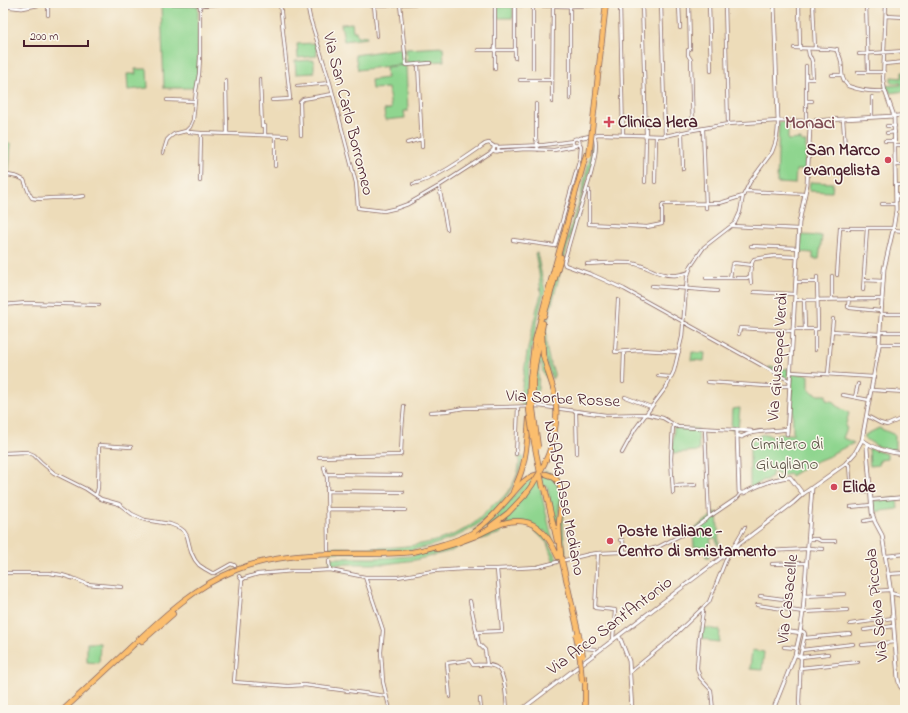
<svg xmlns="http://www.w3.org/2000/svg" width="908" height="713" font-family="'Indie Flower',sans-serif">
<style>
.green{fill:#8fd58f;stroke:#6c7a5d}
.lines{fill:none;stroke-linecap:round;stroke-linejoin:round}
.minor-casing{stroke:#83615d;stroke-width:4}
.tertiary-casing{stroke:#83615d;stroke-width:4.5}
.trunk-casing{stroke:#83615d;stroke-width:6}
.minor{stroke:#fff;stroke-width:2.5}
.tertiary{stroke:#fff;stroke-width:3}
.trunk{stroke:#fbbe6e;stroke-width:4.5}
.trunk-bridge-casing{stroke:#83615d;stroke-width:6;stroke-linecap:butt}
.trunk-bridge{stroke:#fbbe6e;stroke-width:4.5}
.poi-dot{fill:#d1495b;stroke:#fbf7ec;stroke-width:1.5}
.labels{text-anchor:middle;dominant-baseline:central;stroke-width:3;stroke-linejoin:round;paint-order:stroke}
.street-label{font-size:17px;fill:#4a1f2b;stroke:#fbf7ec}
.poi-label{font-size:17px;font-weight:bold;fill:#4a1f2b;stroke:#fbf7ec;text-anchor:start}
.park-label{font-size:17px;fill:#5f5649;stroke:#fbf7ec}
.neighbourhood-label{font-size:18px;font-weight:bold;fill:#814f56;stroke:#fbf7ec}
</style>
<rect width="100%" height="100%" fill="#fbf7ec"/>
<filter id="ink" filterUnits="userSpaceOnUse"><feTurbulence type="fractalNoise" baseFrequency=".025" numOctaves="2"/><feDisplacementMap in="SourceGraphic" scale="8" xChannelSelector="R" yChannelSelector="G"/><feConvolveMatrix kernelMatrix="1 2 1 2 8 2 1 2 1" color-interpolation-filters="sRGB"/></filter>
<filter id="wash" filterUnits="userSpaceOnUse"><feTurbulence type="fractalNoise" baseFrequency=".012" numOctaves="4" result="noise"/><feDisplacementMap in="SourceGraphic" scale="16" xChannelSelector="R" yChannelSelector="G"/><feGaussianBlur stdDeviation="0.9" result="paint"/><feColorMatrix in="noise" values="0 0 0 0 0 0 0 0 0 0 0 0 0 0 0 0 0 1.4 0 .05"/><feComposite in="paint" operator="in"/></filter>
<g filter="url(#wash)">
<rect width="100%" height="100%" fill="#eddcb9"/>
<path class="green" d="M161,4H196L198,6V71L194,88H164Z
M497,7H513V18H497Z
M352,23L353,31H356L357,37L367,36V38L344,41L341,24Z
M316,43L317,56L298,58L297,44Z
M443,47L444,61L407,64L406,49Z
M403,48L404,64L358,70L355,55Z
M314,60V73L296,74L295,61Z
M404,65L406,66L408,111H404L405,118L385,120L384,110L391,109L388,88L372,89L371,80L387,78L386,67Z
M135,69H147L148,88L128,90L127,74H136Z
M902,72H905V91L890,93L889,89L886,90L885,86L901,85V83H891V77L902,78Z
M779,122H788V140L801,139V142H806L805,170H796L795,184L777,183Z
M593,139L594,144V151L591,167L562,265L547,323C546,334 545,344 548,355C549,361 552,367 554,373V376L552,379L544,353L543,332L554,283L574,216L578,206L589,161Z
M3,142L11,144L9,172L3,171Z
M810,182L833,183L832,192L809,191Z
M801,235L822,236L819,259H813V253L800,252Z
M535,253H537L545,291L541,304L531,352L526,394V405H522L519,401V398L522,386L527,353L537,308L541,295L539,273Z
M541,335L549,379C543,376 542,371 542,364H539L538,389L536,393L534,394L535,371Z
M692,352L705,353L704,361L691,360Z
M769,367L789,369L788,379L768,368Z
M792,373L809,375V390L818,395H826V400L835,402V405L849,413L845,427L847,428L843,438L854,443L833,453L832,455L812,463L791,476L790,474L781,476L772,471V476L767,479V481L764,480L750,489V447L752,441L760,435L767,434L775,438L778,434H793C793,414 791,393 792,373Z
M740,408L738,429H731L732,409Z
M674,427L679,428L698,429L699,451L672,453Z
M879,428L895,435V450C882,449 875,446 865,438V435Z
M869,448L877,451L887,454V459L880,460V462H878L879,465L870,466Z
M519,457H524C522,463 521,469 518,475C500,520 455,543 410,550C383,554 356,552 330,552L329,547C377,548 432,552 473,524C481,518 488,509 495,503H497C510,492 521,474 519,457Z
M544,471C554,474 563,481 565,491C566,496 565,500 567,505C560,519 564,543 567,559H565L561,544L560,484L545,473Z
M545,475L550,477L556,482L560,491L557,534L547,486L540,488L553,542L544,530L542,533L555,553L557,561L554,562L547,543L534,530V527C522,522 514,523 502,525L501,533L460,546L451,551L415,560L385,564H330V558H380L411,556L445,548L500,526L494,523L475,533L474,532L494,518L501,511L525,483L533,477Z
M897,498L898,509L873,512L872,501Z
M717,512L719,545H717L716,538H711L710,544L708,545L709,557H706L704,548H700V546L694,547L693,530Z
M701,627L720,630L719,642L710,641L701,637Z
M87,643H100L99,663L87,662Z
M752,650L764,652L762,670L750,669Z"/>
</g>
<g filter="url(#ink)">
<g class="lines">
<g class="minor-casing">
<path id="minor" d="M307,3L310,18L330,83L356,183L358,208L384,211L397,208L408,204L439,186L490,153L494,149
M642,3L646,135L645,182
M661,3L665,136
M679,3L680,28
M689,3L690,49L688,50V55L691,60L693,130
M709,3L711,71
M725,3L728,124
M799,3L800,49
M813,3L815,49
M866,3L868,72
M400,4L406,64L407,65L430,63
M495,4V69
M620,4L623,135
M374,5L377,36
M515,5V58
M570,6V99
M48,15V3
M886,16L905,17
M794,48L829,49L837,50
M808,49L809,55L810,57
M837,49V52C846,62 837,76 848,86C859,90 873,92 885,91L883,79L886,3
M478,50H515
M859,54L905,51
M418,64L422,147
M884,64L905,62
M533,68V5
M858,72H884
M832,75H842
M260,79L262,126H265V135
M806,79H813L812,61L811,58
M226,80L227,134
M520,80H552
M297,86L330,83
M872,97V117
M167,100L195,101
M272,100L290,99L280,3
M806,101H812
M552,102L553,5
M536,104V138L538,150
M894,116L905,115
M843,119L845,148
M806,121V66
M887,126H895
M703,129L706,208
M186,131L190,127L193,120L196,91L199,74L200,58V3
M682,132L683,169
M887,133L895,132
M301,135L300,102L303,99L333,94
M594,135C602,150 582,203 576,220C572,234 568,248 564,262L565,265L593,275L624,289L790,381
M275,136V166
M572.5 142a3.5 3.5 0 1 1 7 0a3.5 3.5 0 1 1-7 0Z
M578,139L580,138L599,134L665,136L693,130L728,124L778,121C778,133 777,140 772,152L750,182L743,196L740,212L735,223L704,247L691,266L687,278L682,337L674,371L667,386L635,429L622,453
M885,141H895
M407,143L421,139
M895,145H905
M493.5 149a2.5 2.5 0 1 1 5 0a2.5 2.5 0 1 1-5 0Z
M497,147L544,145L573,141
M498,151L526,149L554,150L575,146
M163,153L167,140L170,137L174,134L186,131L189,132L201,133L287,136
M895,165H905
M3,174L18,177L24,180L29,193L32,198C40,200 44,198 52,198C62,198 73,198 84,196
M200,181L201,133
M655,182L656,136
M413,184C436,179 465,158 485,144L489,143L495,147
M895,185H905
M439,186L447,229
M589,190V224L647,227L662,224V206L663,204L720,203L743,196
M746,191L805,194
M896,196H905
M882,204H895
M732,226L799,229
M893,230L905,231
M513,240L555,246L580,158L581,146L580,144
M751,246L798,248
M587,264C601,263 616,262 631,263C648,265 657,277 677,275C681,274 685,274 689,272
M837,275L840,228H893
M706,278H747L750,276
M730,278L732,265L734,263L752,265
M864,280L883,281
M796,282H817
M751,283C750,276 750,265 754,259L775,256L798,257
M652,286L717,291
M863,290L867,228
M754,292L795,294
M849,298L848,307L850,308L881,311
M832,299V276
M618,300L615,352L641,350L679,352
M795,300L882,299
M804,300L805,329
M3,305L26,303L99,305
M881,314H905
M793,329H818L817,277
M815,329V350
M832,331L880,334
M880,332H905
M739,334L740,328L793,331
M879,344H905
M791,372L874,377
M828,374L833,319
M658,376L671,377
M623,382L624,352
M708,382L766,386H790
M872,390L905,392
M843,395L869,400
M625,397L651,407
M855,397L858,384
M576,411L577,453
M430,412L447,411L464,408L539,406L606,415L646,414L663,418L678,427L737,430
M867,416L880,423L887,425L905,417
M673,425L671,459L673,493
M705,429L709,516
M3,453L27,452L34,455L41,462L54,473L86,489L101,499L119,504L132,514L145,520L170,524L180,528L184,531L187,536L191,552L195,560L199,565L205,569L212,573H215L231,564L234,565L235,566
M516,454L518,407
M319,457L400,455L401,454L402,429L404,406
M846,463L849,465L851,492L870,491
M324,467L327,478L328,550
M326,474L401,475
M673,486L695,485
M3,489H5L3,542
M327,491L403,492
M96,495L98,488L99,445L131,447
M871,500L905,497
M850,507L871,505
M327,509L405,510
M864,521L874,519
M808,539H817L821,541H835
M620,540H623L624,552
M808,548L823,549
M732,549L745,527
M768,551L807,549
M886,556L905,554
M565,560L590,554L598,553
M329,561L330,570
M772,564L806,563
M3,573H49L62,575L75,579L87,584L122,587
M888,574L905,573
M239,576L242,580
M365,577L378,615L383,630L381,652L383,682L390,710
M242,580L245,578L258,574L293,571H312L330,570L365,577H398L433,571L464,569H497L537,567L557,562
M242,580L234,682L288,686L304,685L386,696
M873,591L890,590
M891,593L905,597
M760,596L791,600L790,610
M804,596L845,594
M470,601L479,644L485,650L487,665
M757,605L803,612L847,610
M702,609L703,611L699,638L697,668L700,678L711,690L713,710
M850,624L893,618
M903,629L905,622
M779,630L800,633
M864,630L894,626
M476,632L502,631L497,569
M784,638L785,631
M804,638L850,634
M613,640L615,610L595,608L598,553L645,551L658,547L691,530L709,517L737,498L741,493
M584,645L585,648L595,649V654
M862,645L895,642
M784,647L797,648
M802,650L853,644
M795,655L799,656L801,658L799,703L800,710
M800,657L805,634L804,632L801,631
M801,657L828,654
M800,668L858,662
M630,672L667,642L709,602L729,552
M450,697L447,663L470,660L473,665C480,665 491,663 497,668C506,674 506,700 507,710
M480,699L481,710
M445,709L452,710"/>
</g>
<g class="tertiary-casing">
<path id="tertiary" d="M99,3H144
M163,3L197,4L199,5L232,3
M343,3L374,5L418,3
M432,3L568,6L643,3
M774,3L778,121H810L894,116
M3,6L22,8L48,3
M810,121L811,123V126
M737,434L739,492L741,493H744C757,486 774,478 790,477L803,494
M787,434L799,223L807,184L810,128
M743,436C756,429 773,432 787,429
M742,437L737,435V430L751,431
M862,440C875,449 889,453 905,454
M868,444L867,448L872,513L875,522L882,535L883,541L891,593L898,679L900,686L905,693
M618,636L620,638L629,661L632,710
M521,710L793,503L803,494L845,464L855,453L862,440L879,346L884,269L893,230L896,210L894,116L885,91
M773,710L795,655L800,633L803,612L812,488"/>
</g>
<g class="trunk-casing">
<path id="trunk" d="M544,316L561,257
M542,333L543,355L549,375
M530,380L534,345L545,302L586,155
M533,380L535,365L543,323
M545,488L557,541
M513,492C516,484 520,477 522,469C527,452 528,435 529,418
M491,526L508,513L525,495
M437,549C449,546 461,542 473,537C483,533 493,526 504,523C533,515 547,532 558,557
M560,552L579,636
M142,641L173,614
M63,710C86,689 109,668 132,646C163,617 195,586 236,570C268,557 302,555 336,554C362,553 387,555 412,552C423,550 433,547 444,544C454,541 463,538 472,533C492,520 507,499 523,482C530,476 537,473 546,474C569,479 560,507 559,523C559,534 560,544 561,555
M585,710V678"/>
</g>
<use href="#minor" class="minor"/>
<use href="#tertiary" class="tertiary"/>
<use href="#trunk" class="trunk"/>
<g class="trunk-bridge-casing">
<path id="trunk-bridge" d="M589,156L591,139L606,3
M530,380L529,410L533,437L543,488
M533,380V409L538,447
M525,495C547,466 561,433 555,396C554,389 551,382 549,375
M576,635L580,659L582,681
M579,636L583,656"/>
</g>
<use href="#trunk-bridge" class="trunk-bridge"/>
</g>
</g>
<g class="poi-dot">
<path d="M607 116h4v4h4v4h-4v4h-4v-4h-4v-4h4z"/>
<circle cx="888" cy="160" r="4"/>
<circle cx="834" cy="487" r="4"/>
<circle cx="610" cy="541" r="4"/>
</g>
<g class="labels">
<g class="street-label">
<text transform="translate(348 114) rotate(76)">Via San Carlo Borromeo</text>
<text transform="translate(778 357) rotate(-86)">Via Giuseppe Verdi</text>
<text transform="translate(563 399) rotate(3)">Via Sorbe Rosse</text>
<text transform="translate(564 498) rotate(79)">NSA543 Asse Mediano</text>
<text transform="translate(788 599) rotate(-84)">Via Casacelle</text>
<text transform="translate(877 605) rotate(-96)">Via Selva Piccola</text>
<text transform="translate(610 626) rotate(-37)">Via Arco Sant'Antonio</text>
</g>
<g class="poi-label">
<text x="618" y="122">Clinica Hera</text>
<text x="880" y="150" text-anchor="end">San Marco<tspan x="880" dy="20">evangelista</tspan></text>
<text x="842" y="487">Elide</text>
<text x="618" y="531">Poste Italiane -<tspan x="618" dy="20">Centro di smistamento</tspan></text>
</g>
<g class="park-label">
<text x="787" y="444">Cimitero di<tspan x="787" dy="20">Giugliano</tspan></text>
</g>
<g class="neighbourhood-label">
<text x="810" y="124">Monaci</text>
</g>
</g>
<rect width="908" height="713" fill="none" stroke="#fbf7ec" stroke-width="16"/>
<path d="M24 40v6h64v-6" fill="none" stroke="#4a1f2b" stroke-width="2"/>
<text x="30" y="40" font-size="12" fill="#4a1f2b" stroke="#fbf7ec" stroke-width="3" paint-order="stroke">200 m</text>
</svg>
